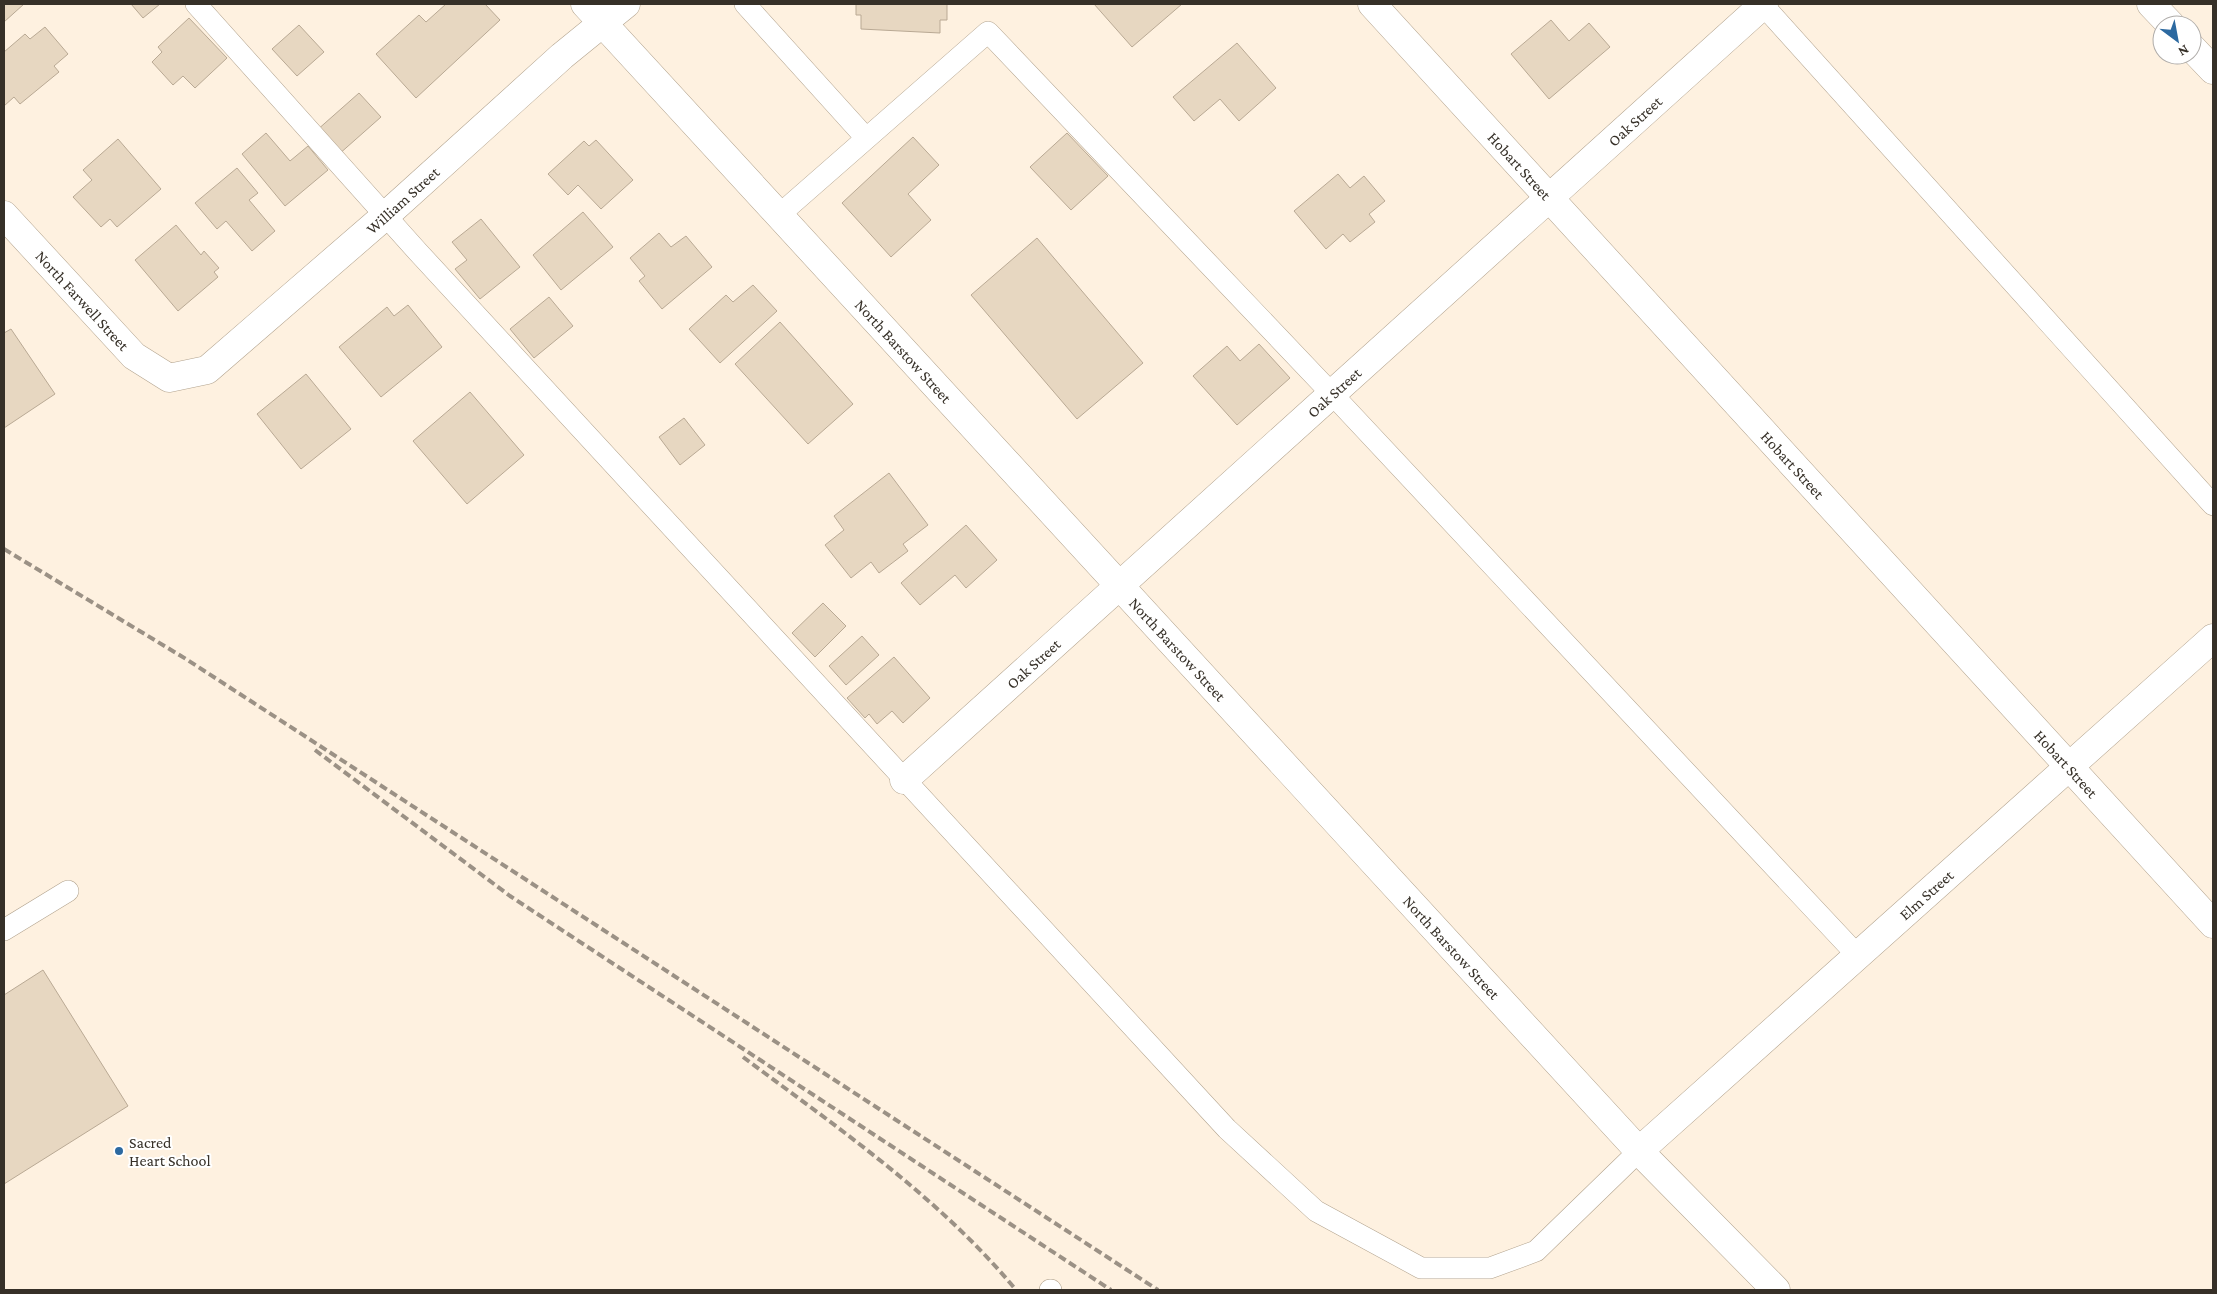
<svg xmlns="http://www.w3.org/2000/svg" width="2217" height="1294" font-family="'Crimson Pro',serif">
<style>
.building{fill:#e7d7c1;stroke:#b9a994}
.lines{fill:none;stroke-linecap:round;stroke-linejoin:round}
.lane-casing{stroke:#b2a38e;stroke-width:22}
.street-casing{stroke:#b2a38e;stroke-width:29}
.lane{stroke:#fff;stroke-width:21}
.street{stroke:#fff;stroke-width:28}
.rail{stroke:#9b9185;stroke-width:4;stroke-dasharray:8 4;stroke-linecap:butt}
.poi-dot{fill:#2c69a0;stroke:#fff;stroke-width:2}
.labels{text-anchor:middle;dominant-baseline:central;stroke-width:4;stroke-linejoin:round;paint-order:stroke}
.street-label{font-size:16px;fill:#363028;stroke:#fff}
.poi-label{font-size:16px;fill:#363028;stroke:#fff;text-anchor:start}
</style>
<rect width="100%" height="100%" fill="#fef1e0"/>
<path class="building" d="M4,4H24L4,22Z
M131,4H160L143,18Z
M446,4H485L500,20L416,98L376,54L419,15L426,22Z
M856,4H947V20H940V33L861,29V15H856Z
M1094,4H1182L1132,47Z
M189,18L227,58L195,88L183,76L173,85L152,62L162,52L158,47Z
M1551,20L1569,41L1589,23L1610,47L1549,99L1511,54Z
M299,25L324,52L297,76L272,49Z
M45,27L68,54L54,66L59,72L20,104L14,97L4,106V52L25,34L30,39Z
M1237,43L1276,88L1239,121L1220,99L1194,121L1173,97Z
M359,93L381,117L338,155L316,131Z
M266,133L290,161L308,146L328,170L285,206L242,154Z
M1067,133L1108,176L1071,210L1030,167Z
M913,137L939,165L908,194L931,220L891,257L842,203Z
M118,139L161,189L117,227L110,219L101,227L73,197L92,180L83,170Z
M596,140L633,180L601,209L578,185L568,195L548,174L584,141L589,146Z
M237,168L258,193L249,200L275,231L252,251L226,221L217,229L195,203Z
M1338,174L1350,188L1364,176L1385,201L1369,214L1375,222L1350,242L1343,234L1326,249L1294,211Z
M583,212L613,247L561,290L533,255Z
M481,219L520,267L480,299L455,269L467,260L452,242Z
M176,225L201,255L204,251L219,268L214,272L218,277L178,311L135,260Z
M659,233L671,247L686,236L712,267L662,309L639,281L645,276L630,258Z
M1037,238L1143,363L1077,419L971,295Z
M753,285L777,311L720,363L689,329L726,295L733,302Z
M549,297L573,326L534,358L510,329Z
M408,305L442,347L381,397L339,347L387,307L394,316Z
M780,322L853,404L808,444L735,364Z
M11,329L55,394L4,428V333Z
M1259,344L1290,378L1237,425L1193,376L1227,346L1240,361Z
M306,374L351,429L301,469L257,414Z
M470,392L524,455L467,504L413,441Z
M684,418L705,445L680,465L659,437Z
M889,473L928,525L903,544L908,551L879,573L871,562L851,578L825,545L844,530L834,516Z
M966,525L997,560L966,588L955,575L920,605L901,583Z
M823,603L846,626L815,657L792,633Z
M862,636L879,655L846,685L829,666Z
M894,657L930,698L903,723L892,711L877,724L869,714L865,718L847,698Z
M43,970L128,1106L4,1184V995Z"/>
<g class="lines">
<g class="lane-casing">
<path id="lane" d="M196,4L418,252L1227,1129L1316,1211L1421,1268H1490L1536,1251L1639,1151
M745,4L866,138
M1762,4L2213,505
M779,215L988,32L1332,394L1858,956
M4,930L68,891
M1050,1290H1051"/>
</g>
<g class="street-casing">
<g id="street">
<path id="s1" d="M585,4L1639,1151L1776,1290"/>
<path id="s2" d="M1372,4L2213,924"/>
<path d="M2151,4L2171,25"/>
<path d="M2192,48L2213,70"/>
<path id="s3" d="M4,215L134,356L169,378L207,370L385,216L562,56L626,4"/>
<path id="s4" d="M904,780L1764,4"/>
<path id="s5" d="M1639,1151L2213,638"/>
</g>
</g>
<use href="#lane" class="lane"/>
<use href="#street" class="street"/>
<path class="rail" d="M4,549L186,659L1158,1290
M315,750L510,896L1111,1290
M743,1057C838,1128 940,1198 1016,1290"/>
</g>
<circle class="poi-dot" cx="119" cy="1151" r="5"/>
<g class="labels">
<g class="street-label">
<text stroke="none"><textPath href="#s4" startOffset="984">Oak Street</textPath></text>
<text stroke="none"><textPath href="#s2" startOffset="219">Hobart Street</textPath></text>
<text stroke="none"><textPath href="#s3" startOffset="531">William Street</textPath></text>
<text stroke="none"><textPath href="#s3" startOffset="116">North Farwell Street</textPath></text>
<text stroke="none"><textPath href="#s1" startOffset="471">North Barstow Street</textPath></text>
<text stroke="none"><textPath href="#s4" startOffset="579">Oak Street</textPath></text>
<text stroke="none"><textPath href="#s2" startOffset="624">Hobart Street</textPath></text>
<text stroke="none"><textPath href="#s1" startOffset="876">North Barstow Street</textPath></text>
<text stroke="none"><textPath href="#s4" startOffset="174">Oak Street</textPath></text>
<text stroke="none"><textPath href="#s2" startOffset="1029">Hobart Street</textPath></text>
<text stroke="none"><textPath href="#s5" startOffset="385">Elm Street</textPath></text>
<text stroke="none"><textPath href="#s1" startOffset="1281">North Barstow Street</textPath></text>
</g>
<g class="poi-label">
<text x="129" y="1142">Sacred<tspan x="129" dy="18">Heart School</tspan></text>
</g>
</g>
<rect width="2217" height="1294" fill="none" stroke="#363028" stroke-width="10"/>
<g transform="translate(2177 40) rotate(148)"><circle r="24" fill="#ffffff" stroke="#afaca9"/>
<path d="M0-4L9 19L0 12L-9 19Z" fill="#2c69a0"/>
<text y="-8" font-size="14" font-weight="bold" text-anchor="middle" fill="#363028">N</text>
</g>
</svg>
